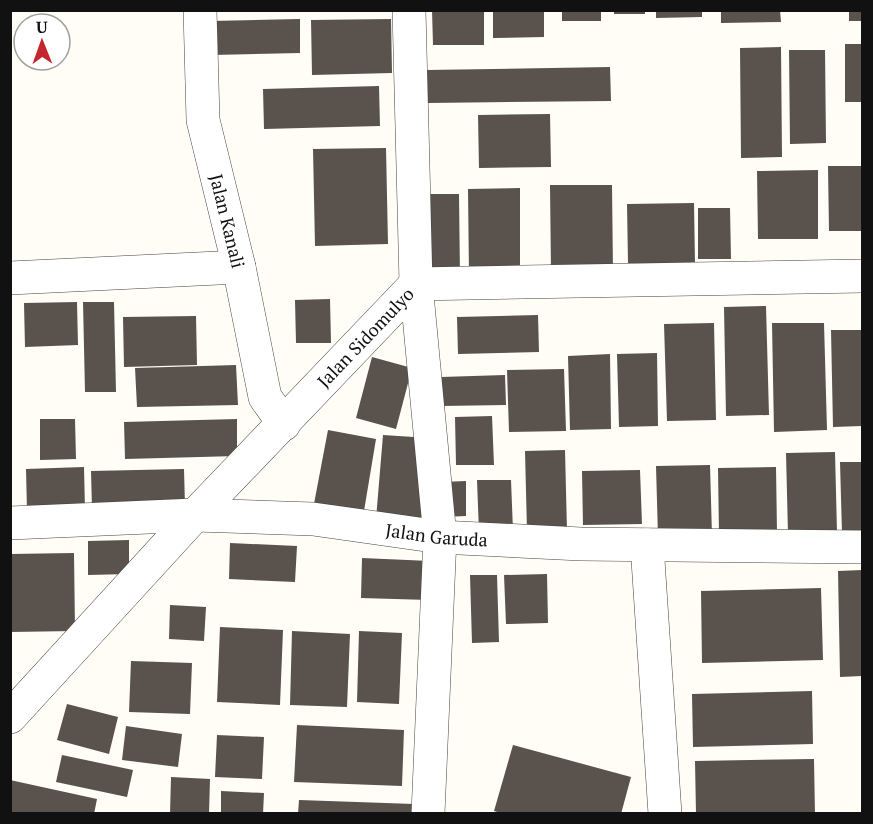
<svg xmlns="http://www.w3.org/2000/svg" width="873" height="824" font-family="'PT Serif',serif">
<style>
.building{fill:#5a524d}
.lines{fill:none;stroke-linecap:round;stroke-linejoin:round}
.minor-casing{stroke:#444;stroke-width:34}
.minor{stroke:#fff;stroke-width:33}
.labels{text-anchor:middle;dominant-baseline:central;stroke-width:6;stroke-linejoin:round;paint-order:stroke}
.street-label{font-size:18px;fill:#111;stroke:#fff}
</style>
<rect width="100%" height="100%" fill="#fffdf5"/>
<path class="building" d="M432,10H484V45H433Z
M493,10H544V37L493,38Z
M562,10H601V21H562Z
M614,10H645V14H614Z
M656,10H702V17L656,18Z
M721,10H780L781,22L721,23Z
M849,10H862V21H849Z
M300,19V53L212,55L211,21Z
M391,19L392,73L312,75L311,20Z
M845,44H862V102H845Z
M781,47L782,157L741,158L740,48Z
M789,50H825L826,143L790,144Z
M610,67L611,101L427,103V70Z
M379,86L380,126L264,129L263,89Z
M550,114L551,167L479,168L478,115Z
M386,148L388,244L315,246L313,149Z
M828,166H862V231H829Z
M818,170V239H758L757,171Z
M550,185H612L613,272H551Z
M520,188V275H469L468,189Z
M428,194H459L460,277L429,278Z
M694,203L695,263H628L627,204Z
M698,208H730L731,259H698Z
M330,299L331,343H296L295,300Z
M77,302L78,345L25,347L24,303Z
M83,302H114L116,392H85Z
M766,306L769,415L726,416L724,307Z
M538,315L539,352L458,354L457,317Z
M196,316L197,365L124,367L123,317Z
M714,323L716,420L667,421L664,324Z
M772,323H824L827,430L774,432Z
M831,330H862V426L833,427Z
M657,353L658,426L619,427L617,354Z
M610,354L611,429L570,430L568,356Z
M372,357L412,368L396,429L356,418Z
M236,365L238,405L137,407L135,368Z
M564,369L566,431L509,432L507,370Z
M505,375L506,405L441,406V377Z
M492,416L494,465H456L455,417Z
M40,419H75L76,459L40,460Z
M237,419V456L125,459L124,422Z
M328,430L376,439L363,517L313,509Z
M383,435L429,438L422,523L376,519Z
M565,450L567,531H527L525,451Z
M835,452L837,532L788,534L786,453Z
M840,462H862V532L842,533Z
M710,465L712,536L658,537L656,466Z
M84,467L85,510L27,511L26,469Z
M776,467L777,532L719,534L718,468Z
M184,469L185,506L92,509L91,471Z
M640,470L642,524L583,525L582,471Z
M477,480H511L513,531L479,532Z
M466,481V516L443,517L442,482Z
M129,540V574L88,575V541Z
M230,543L297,546L295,582L229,579Z
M74,553L75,631L10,632V554Z
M362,558L430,561L429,600L361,598Z
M862,570V676L840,677L838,571Z
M547,574L548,623L506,624L504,575Z
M470,575H497L499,642L472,643Z
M821,588L823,660L702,663L701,591Z
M170,605L206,607L204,641L169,639Z
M220,627L283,630L280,705L217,702Z
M292,631L350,634L347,707L290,705Z
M359,631L402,633L399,704L357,702Z
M131,661L192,663L190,714L129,712Z
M812,691L813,744L693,747L692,694Z
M67,704L118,717L109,754L57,740Z
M297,725L404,730L402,786L294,782Z
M126,726L182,734L178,767L122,760Z
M217,735L264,737L262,779L215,777Z
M513,745L631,777L621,814H504L494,811Z
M62,755L133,770L127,797L56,782Z
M814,759L815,814H696L695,761Z
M171,777L210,779L209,814H170Z
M10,780L97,799L94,814H10Z
M221,791L264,793L263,814H221Z
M299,800L414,804V814H298Z"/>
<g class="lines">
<g class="minor-casing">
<g id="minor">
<path id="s1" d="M200,10L203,120L239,267L265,397L284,424"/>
<path d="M409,10L416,284L440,537L428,814"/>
<path d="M10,278L239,267"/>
<path id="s2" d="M10,523L195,515L313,519L440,537L581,544L862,547"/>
<path d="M647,545L665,814"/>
<path id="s3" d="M10,717L195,515L416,284L862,276"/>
</g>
</g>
<use href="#minor" class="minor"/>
</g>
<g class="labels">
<g class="street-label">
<text stroke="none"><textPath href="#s1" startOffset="214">Jalan Kanali</textPath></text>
<text stroke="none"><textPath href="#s3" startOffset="520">Jalan Sidomulyo</textPath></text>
<text stroke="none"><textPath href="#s2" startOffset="428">Jalan Garuda</textPath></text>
</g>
</g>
<rect width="873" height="824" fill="none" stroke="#111111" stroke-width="24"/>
<g transform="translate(42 42) rotate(359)"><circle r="28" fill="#ffffff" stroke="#a0a0a0" stroke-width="1.5"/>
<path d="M0-4.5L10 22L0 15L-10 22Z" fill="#c4262e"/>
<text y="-9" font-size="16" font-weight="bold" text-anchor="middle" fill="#111111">U</text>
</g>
</svg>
